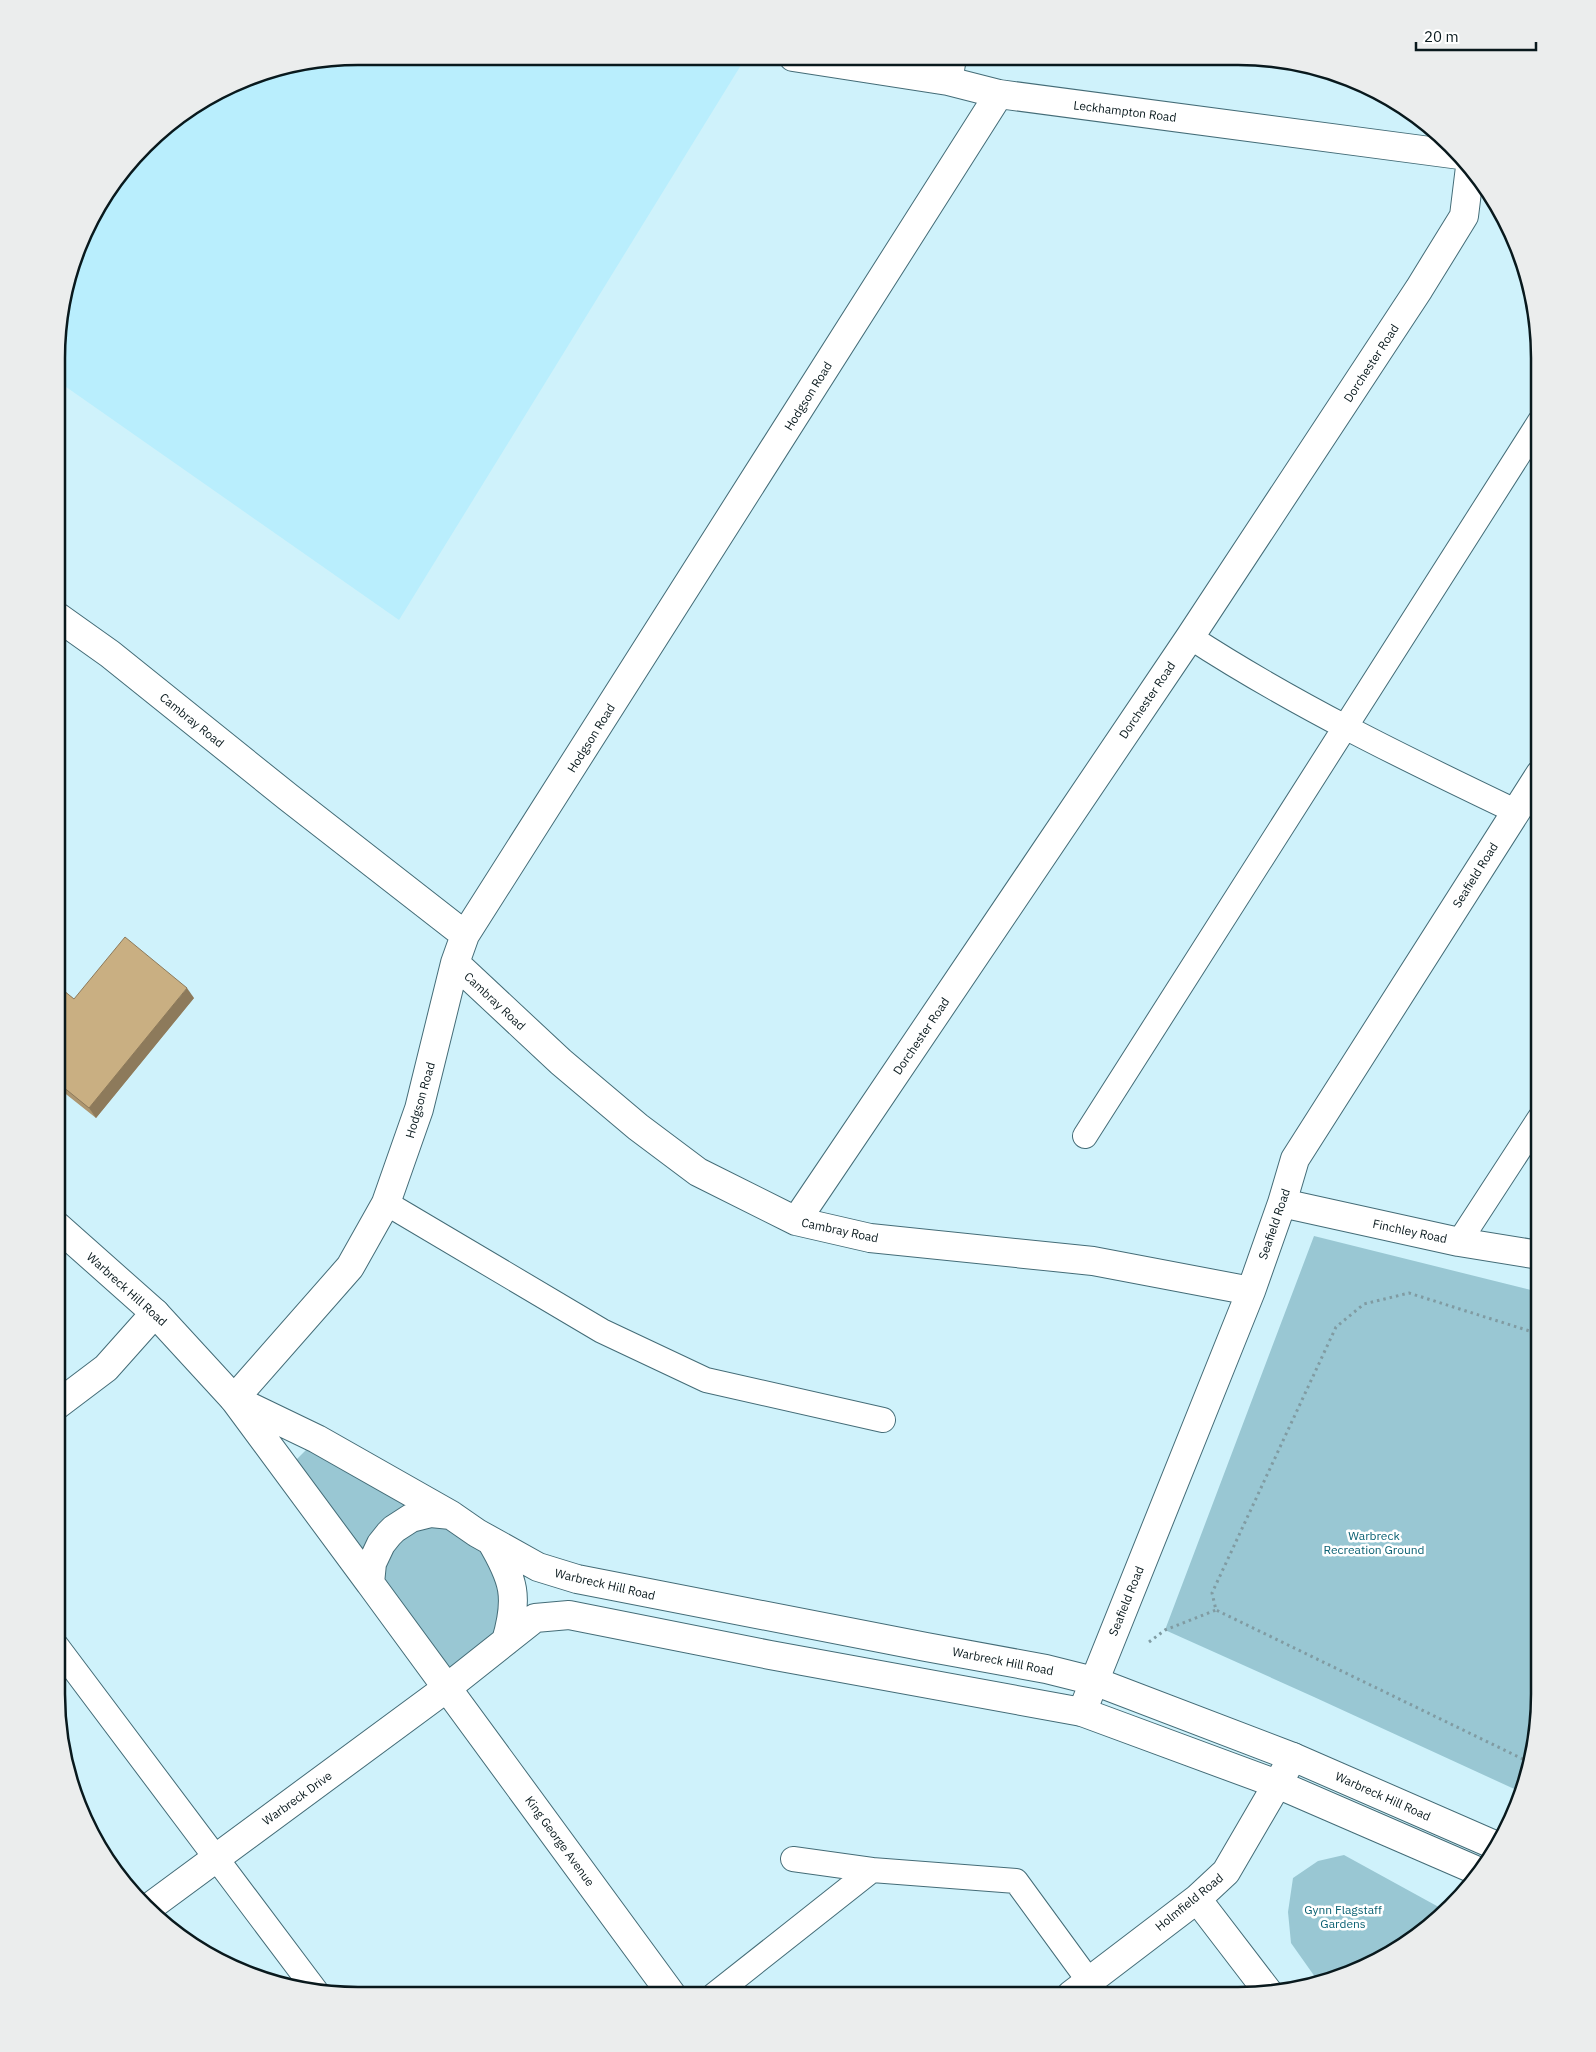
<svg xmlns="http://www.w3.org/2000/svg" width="1596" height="2052" font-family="'IBM Plex Sans',sans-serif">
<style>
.built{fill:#b9eefd}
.green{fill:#99c7d3}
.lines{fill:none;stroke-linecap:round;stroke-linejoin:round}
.lane-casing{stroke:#446c77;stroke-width:26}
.street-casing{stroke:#446c77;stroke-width:30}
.secondary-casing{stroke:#446c77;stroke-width:30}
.path{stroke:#809ba2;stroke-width:3;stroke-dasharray:2.5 4;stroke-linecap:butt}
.lane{stroke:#fff;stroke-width:24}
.street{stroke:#fff;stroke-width:28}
.secondary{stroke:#fff;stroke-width:28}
.wall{fill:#ad9670}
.shaded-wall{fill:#8d7a5b}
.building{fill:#c9af82;stroke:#8d7a5b}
.labels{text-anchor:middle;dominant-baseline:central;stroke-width:5;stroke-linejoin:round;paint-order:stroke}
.street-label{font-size:12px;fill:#09191d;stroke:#fff}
.park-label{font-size:12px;fill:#0a6072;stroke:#fff}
.rim{fill:none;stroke:#09191d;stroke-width:2.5}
</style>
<rect width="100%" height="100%" fill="#cff2fb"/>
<path class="built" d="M358,56L746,57L399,620L59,382V319L97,207L159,131L261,72Z"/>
<path class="green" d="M1314,1236L1539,1292V1713L1523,1793L1314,1697L1165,1630Z
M317,1439L477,1533L513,1613L448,1687L286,1470Z
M1344,1855L1446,1911C1413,1948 1365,1965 1320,1984L1291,1943L1288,1912L1293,1878L1318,1861Z"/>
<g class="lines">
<g class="lane-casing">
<path id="lane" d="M1190,637C1293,704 1404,758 1515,811
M1085,1136L1540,421
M386,1203L602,1331L706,1380L883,1420
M1459,1242L1539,1119
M56,1645L316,1991
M793,1859L872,1870
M714,1995L872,1870L1016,1881L1089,1981"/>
</g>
<g class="street-casing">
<path id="street" d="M793,57L948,81L999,94L1460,155
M948,81L952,58
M58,617L110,654L288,797L465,935
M455,963L561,1062L638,1127L698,1172L796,1221L870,1238L1093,1261L1251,1291
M1282,1203L1459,1242L1539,1255
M796,1221L1190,637L1419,289L1464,216L1470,167
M234,1399L350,1267L386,1203L419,1109L455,963L465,935L999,94
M57,1405L106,1368L155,1313
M1082,1712L1251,1291L1282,1203L1295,1159L1540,774
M1197,1899L1269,1993
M147,1909L448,1687
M1071,1995L1197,1899L1226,1872L1293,1757"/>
</g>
<g class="secondary-casing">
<path id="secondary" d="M57,1226L155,1313L234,1399L370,1583
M238,1401L317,1439L451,1515
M491,1541C514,1580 519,1597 506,1641
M448,1687L535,1618L569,1615L770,1655L1082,1712L1277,1784L1480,1872
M672,1995L370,1583L372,1563L381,1544L389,1534L394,1529L411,1518L431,1513L451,1515L477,1533L538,1567L577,1579L926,1647L1046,1669L1094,1681L1293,1757L1497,1846"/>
</g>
<path class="path" d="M1149,1642L1165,1630L1216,1610
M1529,1762L1216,1610L1212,1593L1336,1327L1364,1304L1409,1293L1539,1334"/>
<use href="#lane" class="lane"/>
<use href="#street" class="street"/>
<use href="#secondary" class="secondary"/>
</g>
<path class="wall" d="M58,986L74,999L194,998L96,1118L57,1087Z"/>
<path class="shaded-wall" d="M187,988L194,998L96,1118L89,1108Z"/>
<path class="building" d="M125,937L187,988L89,1108L57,1082L58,986L74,999Z"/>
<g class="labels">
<g class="street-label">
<text transform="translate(1125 111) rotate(7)">Leckhampton Road</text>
<text transform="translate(1371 363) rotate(-57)">Dorchester Road</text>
<text transform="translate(808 396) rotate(-58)">Hodgson Road</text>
<text transform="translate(1147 700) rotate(-56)">Dorchester Road</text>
<text transform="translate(192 720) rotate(39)">Cambray Road</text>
<text transform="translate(591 738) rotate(-58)">Hodgson Road</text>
<text transform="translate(1475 875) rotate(-58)">Seafield Road</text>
<text transform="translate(495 1001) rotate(43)">Cambray Road</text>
<text transform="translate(921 1036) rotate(-56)">Dorchester Road</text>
<text transform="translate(420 1100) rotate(-74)">Hodgson Road</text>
<text transform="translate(1274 1224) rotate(-71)">Seafield Road</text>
<text transform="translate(840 1230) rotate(12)">Cambray Road</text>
<text transform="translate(1410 1231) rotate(12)">Finchley Road</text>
<text transform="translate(127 1289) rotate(42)">Warbreck Hill Road</text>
<text transform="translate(605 1584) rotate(13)">Warbreck Hill Road</text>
<text transform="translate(1126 1601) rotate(-68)">Seafield Road</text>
<text transform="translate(1003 1661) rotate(11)">Warbreck Hill Road</text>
<text transform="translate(1383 1796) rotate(24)">Warbreck Hill Road</text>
<text transform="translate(297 1798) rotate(-36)">Warbreck Drive</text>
<text transform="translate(560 1841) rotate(54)">King George Avenue</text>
<text transform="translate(1189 1902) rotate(-39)">Holmfield Road</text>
</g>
<g class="park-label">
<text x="1374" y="1535">Warbreck<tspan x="1374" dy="14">Recreation Ground</tspan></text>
<text x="1343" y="1909">Gynn Flagstaff<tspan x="1343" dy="14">Gardens</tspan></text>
</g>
</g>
<path d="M0 0H1596V2052H0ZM358 65H1238A293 293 0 0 1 1531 358V1694A293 293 0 0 1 1238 1987H358A293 293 0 0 1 65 1694V358A293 293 0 0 1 358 65Z" fill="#ebeded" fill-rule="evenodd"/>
<path class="rim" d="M358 65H1238A293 293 0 0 1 1531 358V1694A293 293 0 0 1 1238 1987H358A293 293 0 0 1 65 1694V358A293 293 0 0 1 358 65Z"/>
<path d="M1416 42v8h120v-8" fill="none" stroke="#09191d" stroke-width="2.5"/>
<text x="1424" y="42" font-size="15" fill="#09191d" stroke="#ffffff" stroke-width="4" paint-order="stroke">20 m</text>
</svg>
